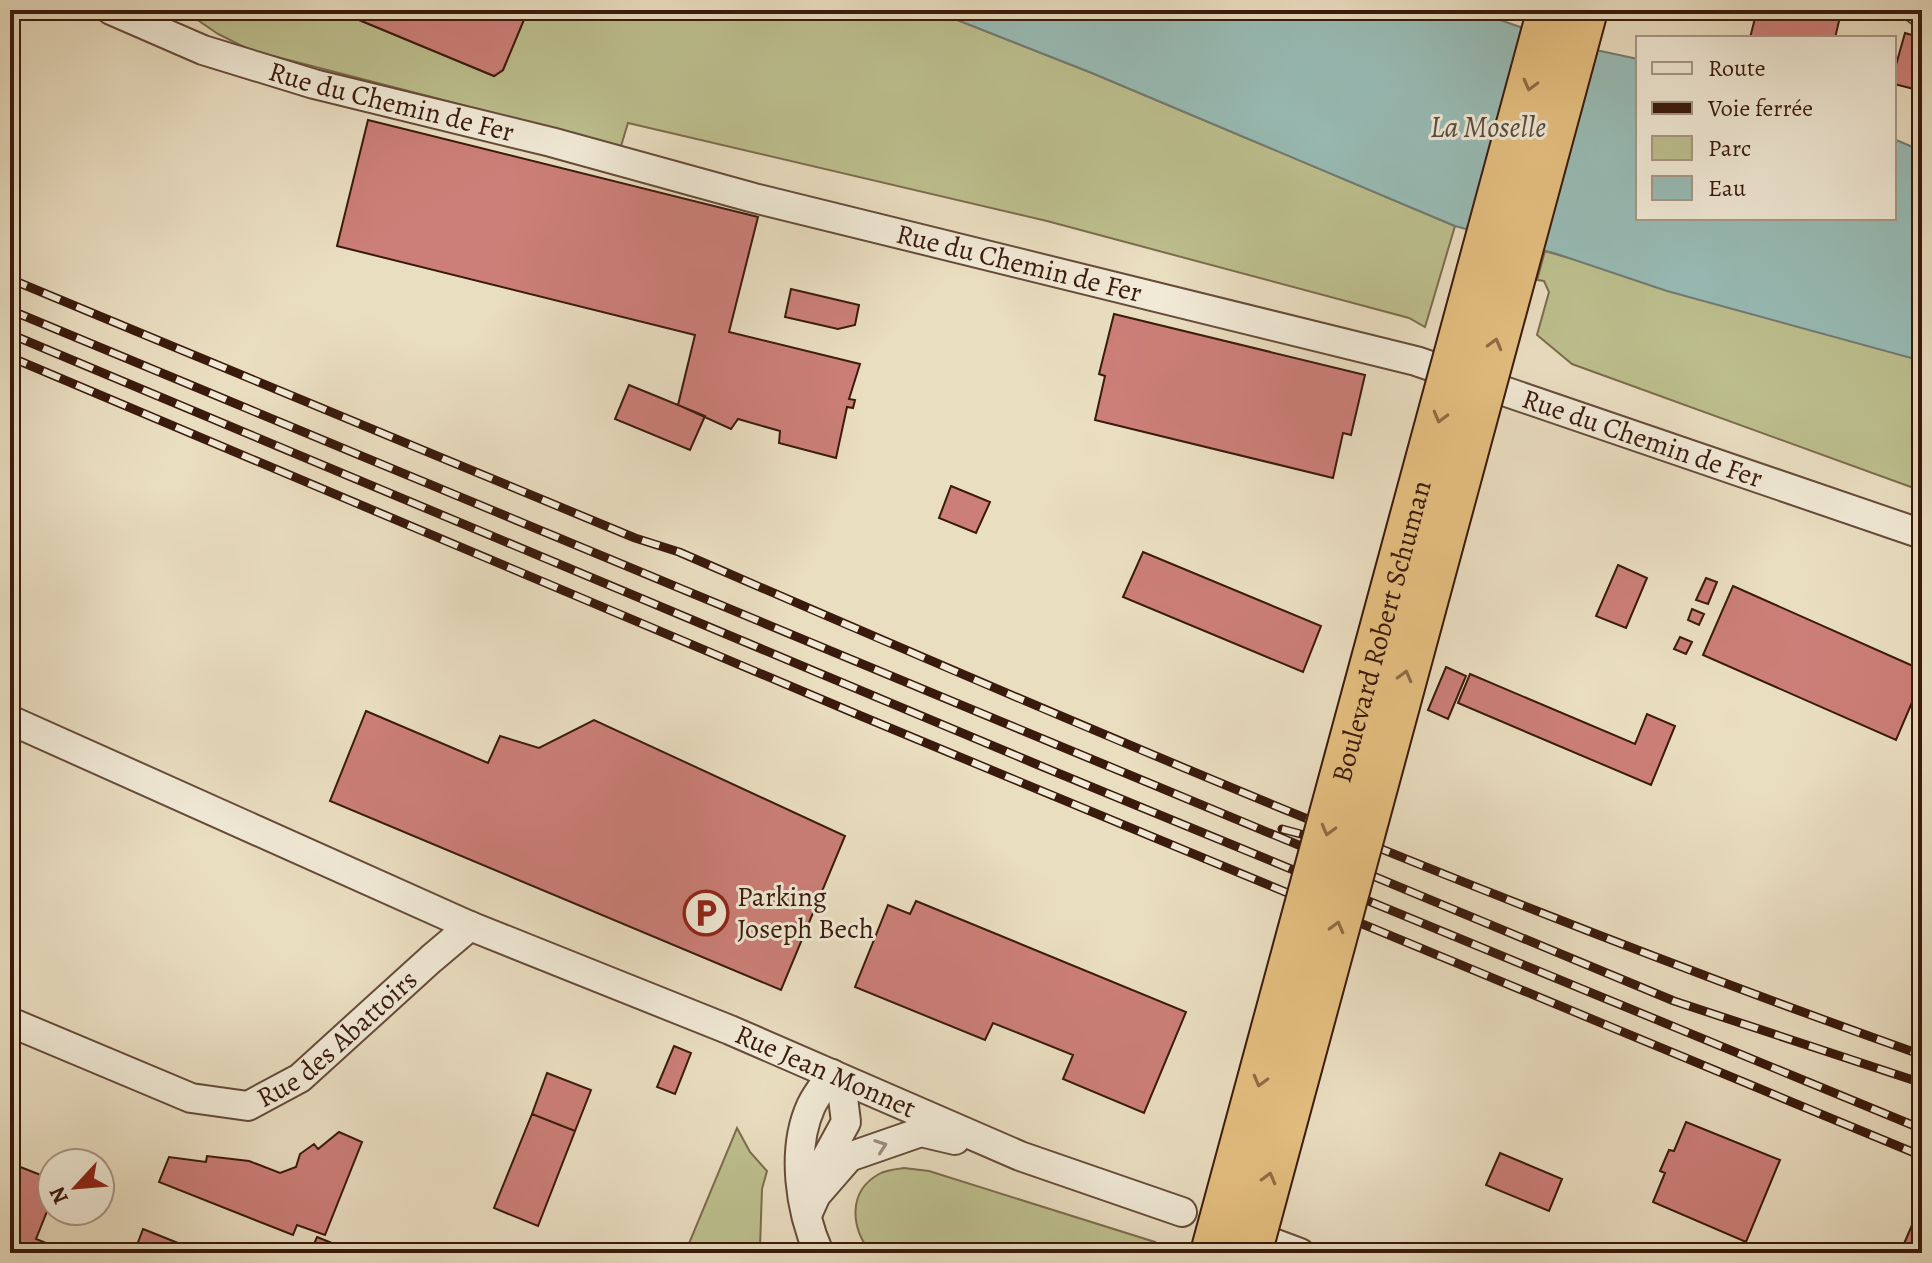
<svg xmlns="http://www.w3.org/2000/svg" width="1932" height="1263" font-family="Alegreya,serif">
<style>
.green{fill:#bdbf8e;stroke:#7c6c4d;stroke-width:2}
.water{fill:#98bcb6;stroke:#727b72;stroke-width:2}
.building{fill:#cc7f78;stroke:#3a1a0c;stroke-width:2}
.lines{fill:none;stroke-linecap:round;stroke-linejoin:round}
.street-casing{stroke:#664b39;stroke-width:32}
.street{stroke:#f1ead7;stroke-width:28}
.rail-casing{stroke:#3a1a0c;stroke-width:9}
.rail{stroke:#f1ead7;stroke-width:6;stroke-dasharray:18;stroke-linecap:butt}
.primary-bridge-casing{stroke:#3a1a0c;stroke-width:48;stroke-linecap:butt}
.primary-bridge{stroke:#e5bf80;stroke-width:44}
.oneway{stroke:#906c46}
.oneway2{stroke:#9f8c7c}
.labels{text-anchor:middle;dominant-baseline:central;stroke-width:6;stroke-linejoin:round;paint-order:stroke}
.street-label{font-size:28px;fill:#3a1a0c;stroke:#f1ead7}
.poi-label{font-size:28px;fill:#3a1a0c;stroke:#f1ead7;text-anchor:start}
.water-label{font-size:30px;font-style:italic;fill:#564b3f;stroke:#f1ead7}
</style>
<rect width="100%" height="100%" fill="#eadec1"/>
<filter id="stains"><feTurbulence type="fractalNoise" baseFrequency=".0025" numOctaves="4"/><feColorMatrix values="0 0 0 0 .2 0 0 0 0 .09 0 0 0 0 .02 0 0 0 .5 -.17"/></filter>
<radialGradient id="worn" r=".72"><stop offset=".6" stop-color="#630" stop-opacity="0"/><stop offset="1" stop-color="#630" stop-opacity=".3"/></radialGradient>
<path class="green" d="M183 10H335L494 76 503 70 528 10H932L1092 73 1455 226 1425 327 1409 318 1047 221 628 123 621 146 250 50 218 34Z
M1545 251 1922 360V491L1572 364 1537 335 1549 292 1544 281 1537 280Z
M737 1128 750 1152 767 1171 762 1189 760 1247 763 1253H685Z
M904 1168 929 1171 1155 1242 1151 1253H871C851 1228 847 1192 879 1174 886 1170 896 1169 904 1168Z"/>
<path class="water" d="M932 10H1472L1568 44 1638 59V218H1894V139L1922 151V361L1667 291 1557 254 1455 226 1092 73Z"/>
<path class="building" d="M335 10H528L503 70 494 76Z
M1757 10H1814L1840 17 1835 38H1750Z
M1905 33 1922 38V85L1920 84 1918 90 1894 84V72Z
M368 120 758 217 729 332 860 364 849 399 855 400 853 408 847 407 836 458 779 443 780 431 738 419 731 429 678 405 695 335 337 246Z
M791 289 859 305 855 325 838 329 785 317Z
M1114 314 1365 375 1351 435 1343 433 1333 478 1095 420 1105 376 1099 374Z
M629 385 705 416 690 450 615 419Z
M951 486 990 502 976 533 939 518Z
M1143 552 1321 626 1303 672 1123 597Z
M1618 565 1647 578 1626 628 1596 616Z
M1706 578 1717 582 1708 604 1696 600Z
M1733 586 1922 670V679L1896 740 1703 655Z
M1692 609 1704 614 1699 625 1688 620Z
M1680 637 1692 642 1686 654 1674 649Z
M1446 667 1466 676 1448 719 1428 710Z
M1470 674 1635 744 1647 714 1675 726 1651 785 1458 703Z
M366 711 488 763 500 736 539 748 594 720 845 836 781 990 330 801Z
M916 901 1186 1012 1144 1113 1063 1079 1073 1055 993 1023 985 1040 855 987 888 905 910 914Z
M674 1046 691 1053 675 1094 657 1087Z
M547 1073 591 1090 575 1131 532 1114Z
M532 1114 575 1131 538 1226 494 1208Z
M1686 1122 1780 1160 1746 1242 1653 1202 1665 1173 1660 1171 1669 1150 1674 1151Z
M339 1132 362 1142 325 1235 297 1225 293 1235 159 1182 169 1157 206 1162 207 1156 249 1161 280 1173 296 1167 300 1154 314 1144 318 1149Z
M1500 1153 1562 1179 1549 1211 1486 1185Z
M10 1163 46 1177 52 1199 36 1239 71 1253H10Z
M1915 1218 1922 1221V1253H1900Z
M143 1229 203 1253H134Z
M317 1237 337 1245 334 1253 311 1251Z"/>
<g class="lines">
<g class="street-casing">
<g id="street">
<path id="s1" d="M111 10 203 50 314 84 551 142 754 198 1416 361 1922 534"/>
<path d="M1918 10 1922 11"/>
<path id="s2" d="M10 720 470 926 730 1030 1020 1156 1182 1212"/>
<path id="s3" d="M10 1022 191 1098 248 1106 300 1078 431 959 470 926"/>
<path d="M817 1175 846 1122 843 1098 832 1074"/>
<path d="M807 1215 816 1195 849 1157 921 1132 955 1140"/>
<path d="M1276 1244 1300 1253"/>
<path d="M819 1253C800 1210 791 1150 811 1106 816 1095 825 1084 832 1074"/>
</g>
</g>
<use href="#street" class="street"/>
<g class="rail-casing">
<path id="rail" d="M10 279 635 538 679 552C1089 730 1501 906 1922 1055
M10 310 1674 1001 1922 1083
M10 334 1036 764 1922 1129
M10 357 861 716 1922 1156
M1282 829 1363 851"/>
</g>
<use href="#rail" class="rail"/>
<g class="primary-bridge-casing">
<g id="primary-bridge">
<path id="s4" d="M1213 1253 1550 10"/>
<path d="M1249 1253 1585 10"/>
</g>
</g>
<use href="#primary-bridge" class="primary-bridge"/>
</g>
<defs><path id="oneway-chevron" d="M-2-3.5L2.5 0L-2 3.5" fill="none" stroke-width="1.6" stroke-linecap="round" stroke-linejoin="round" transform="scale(2)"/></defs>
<g class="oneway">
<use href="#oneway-chevron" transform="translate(1530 85) rotate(105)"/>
<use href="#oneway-chevron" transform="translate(1495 344) rotate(-75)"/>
<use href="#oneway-chevron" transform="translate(1440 417) rotate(105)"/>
<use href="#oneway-chevron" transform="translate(1405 676) rotate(-75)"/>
<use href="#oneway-chevron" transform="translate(1328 830) rotate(105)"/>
<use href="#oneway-chevron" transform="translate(1337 927) rotate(-75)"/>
<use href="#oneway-chevron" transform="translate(1260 1081) rotate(105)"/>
<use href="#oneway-chevron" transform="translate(1269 1178) rotate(-75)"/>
</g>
<use class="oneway2" href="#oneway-chevron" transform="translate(881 1146) rotate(-19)"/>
<defs>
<g id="parking-ring" transform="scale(2.3)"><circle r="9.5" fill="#f1ead7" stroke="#8f2418" stroke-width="1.5"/><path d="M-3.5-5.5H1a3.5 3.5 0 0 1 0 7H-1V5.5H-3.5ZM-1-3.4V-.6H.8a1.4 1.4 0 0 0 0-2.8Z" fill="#8f2418"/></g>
</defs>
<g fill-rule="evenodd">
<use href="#parking-ring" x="706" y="913"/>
</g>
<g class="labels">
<g class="street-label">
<text stroke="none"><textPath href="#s1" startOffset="296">Rue du Chemin de Fer</textPath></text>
<text stroke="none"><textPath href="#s1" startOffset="944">Rue du Chemin de Fer</textPath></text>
<text stroke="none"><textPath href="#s1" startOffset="1592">Rue du Chemin de Fer</textPath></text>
<text stroke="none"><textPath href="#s4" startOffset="644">Boulevard Robert Schuman</textPath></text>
<text stroke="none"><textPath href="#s3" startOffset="366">Rue des Abattoirs</textPath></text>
<text stroke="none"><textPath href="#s2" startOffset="888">Rue Jean Monnet</textPath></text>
</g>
<g class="poi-label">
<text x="737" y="897">Parking<tspan x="737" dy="32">Joseph Bech</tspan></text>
</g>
<g class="water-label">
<text x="1488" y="127">La Moselle</text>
</g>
</g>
<rect width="1932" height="1263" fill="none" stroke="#eadec1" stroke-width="40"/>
<rect x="12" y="12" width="1908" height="1239" fill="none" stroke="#3a1a0c" stroke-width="4"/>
<rect x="20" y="20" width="1892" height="1223" fill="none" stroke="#3a1a0c" stroke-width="2"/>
<rect x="1636" y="36" width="260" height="184" fill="#f1ead7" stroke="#a89786" stroke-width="2"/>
<rect x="1652" y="62" width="40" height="12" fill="#f1ead7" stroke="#a89786" stroke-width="2"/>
<text x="1708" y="76" font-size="24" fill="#3a1a0c">Route</text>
<rect x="1652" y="102" width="40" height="12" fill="#3a1a0c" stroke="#a89786" stroke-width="2"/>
<text x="1708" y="116" font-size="24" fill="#3a1a0c">Voie ferrée</text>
<rect x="1652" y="136" width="40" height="24" fill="#bdbf8e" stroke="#a89786" stroke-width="2"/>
<text x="1708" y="156" font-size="24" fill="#3a1a0c">Parc</text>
<rect x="1652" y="176" width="40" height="24" fill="#98bcb6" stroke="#a89786" stroke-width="2"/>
<text x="1708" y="196" font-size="24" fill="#3a1a0c">Eau</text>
<g transform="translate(76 1187) rotate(244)"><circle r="38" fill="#f1ead7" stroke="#a89786" stroke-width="2"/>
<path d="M0-6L14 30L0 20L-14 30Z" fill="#8f2418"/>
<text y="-12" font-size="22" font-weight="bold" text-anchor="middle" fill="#3a1a0c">N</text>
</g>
<rect width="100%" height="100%" filter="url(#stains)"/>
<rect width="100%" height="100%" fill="url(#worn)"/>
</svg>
